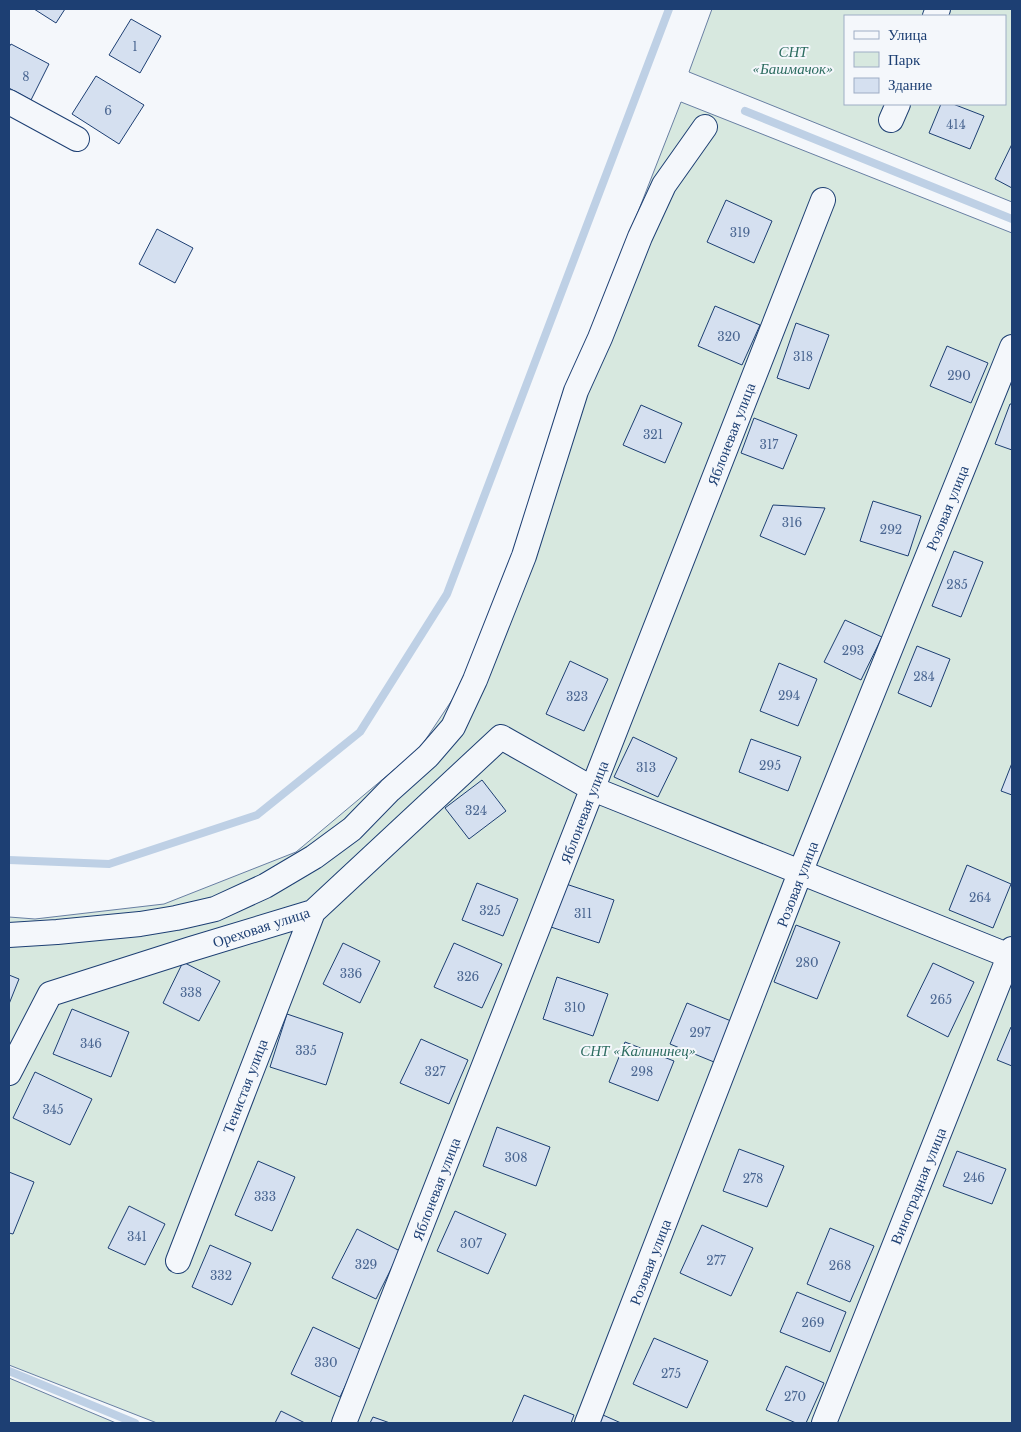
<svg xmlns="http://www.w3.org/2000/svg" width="1021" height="1432" font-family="'Libre Baskerville',serif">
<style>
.green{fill:#d7e8df;stroke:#687fa3;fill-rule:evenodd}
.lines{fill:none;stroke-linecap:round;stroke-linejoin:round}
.stream{stroke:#bed0e5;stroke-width:8}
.building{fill:#d5e0f0;stroke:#1d3f73}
.street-casing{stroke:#1d3f73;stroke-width:26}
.street{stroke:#f4f7fb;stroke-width:24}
.labels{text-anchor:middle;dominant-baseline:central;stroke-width:4;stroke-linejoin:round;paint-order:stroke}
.number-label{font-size:12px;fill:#4b6792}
.park-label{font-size:15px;font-style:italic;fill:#2c6c60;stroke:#f4f7fb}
.street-label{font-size:15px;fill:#1d3f73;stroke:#f4f7fb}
</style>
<rect width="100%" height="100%" fill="#f4f7fb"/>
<path class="green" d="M712 9H1012V202L689 72ZM845 16H1005V104H845Z
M681 102 1012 233V1423H157L9 1365V917L35 919 164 904 296 852 420 748 470 673 600 309Z
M9 1378 116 1423H9Z"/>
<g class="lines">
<path class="stream" d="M745 111 1012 219
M9 860 109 864 257 815 360 732 447 594 669 9
M9 1371 135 1423"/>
</g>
<path class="building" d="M34 9H65L56 23Z
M131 19 161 36 140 73 109 55Z
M11 44 49 64 31 100 9 88V47Z
M96 76 144 105 119 144 72 114Z
M941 104H953L984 116 970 149 929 133Z
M1012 144V188L995 179Z
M726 200 772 221 754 263 707 242Z
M157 229 193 248 175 283 139 264Z
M715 306 760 325 742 365 698 346Z
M796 323 829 335 809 389 777 378Z
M947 346 988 363 971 403 930 386Z
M1010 404H1012V450L995 444Z
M641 405 682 423 665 463 623 445Z
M754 418 797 435 783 469 741 453Z
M873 501 921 516 908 556 860 541Z
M773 505 825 508 805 555 760 536Z
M954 551 983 562 961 617 932 606Z
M845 620 882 637 861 680 824 662Z
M917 646 950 659 931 707 898 693Z
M570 661 608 679 584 731 546 714Z
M779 663 817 679 798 726 760 711Z
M633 737 677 758 658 797 614 777Z
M751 739 801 757 788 791 739 772Z
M1012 763V795L1001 791Z
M482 780 506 811 469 839 445 808Z
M967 865 1011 884 993 928 949 910Z
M477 883 518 899 503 936 462 920Z
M566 884 614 900 599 943 551 927Z
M796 925 840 942 817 999 774 982Z
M343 943 380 961 360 1003 323 984Z
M454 943 502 964 482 1008 434 987Z
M183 962 220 981 199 1021 163 1003Z
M933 963 974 982 948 1037 907 1016Z
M9 975 19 979 9 1004Z
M557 977 608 994 593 1036 543 1019Z
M687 1003 731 1021 714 1062 670 1044Z
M72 1009 129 1032 111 1077 53 1054Z
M287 1014 343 1033 326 1085 270 1067Z
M1011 1027 1012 1028V1066L997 1060Z
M421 1039 468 1060 449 1104 400 1083Z
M625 1042 674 1061 658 1101 609 1082Z
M35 1072 92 1099 70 1145 13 1118Z
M497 1127 550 1147 536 1186 483 1166Z
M739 1149 784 1166 767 1207 723 1191Z
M957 1151 1006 1169 992 1204 943 1186Z
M258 1161 295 1177 272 1231 235 1215Z
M9 1172 34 1182 13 1234 9 1233Z
M129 1206 165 1224 145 1265 108 1248Z
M455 1211 506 1234 488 1274 437 1251Z
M702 1225 753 1248 731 1296 680 1273Z
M830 1228 874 1246 850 1302 807 1284Z
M357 1229 400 1251 376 1299 332 1278Z
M210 1245 251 1263 232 1305 192 1287Z
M797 1292 846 1312 830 1352 780 1332Z
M313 1327 362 1350 340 1397 291 1374Z
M654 1338 708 1361 687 1408 633 1384Z
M786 1366 824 1383 806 1423H796L766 1410Z
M524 1395 574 1415 571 1423H512Z
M281 1411 305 1423H275Z
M603 1415 621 1423H599Z
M373 1417 390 1423H370Z"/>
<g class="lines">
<g class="street-casing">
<path id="street" d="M935 16 938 9
M9 102 77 139
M891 120 898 104
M9 935 57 932 140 924 176 918 215 909 265 886 314 857 352 829 390 790 428 756 453 727 475 680 524 556 576 391 600 338 640 237 664 185 705 127
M9 1073 50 994 191 949 313 912 501 737 593 789 1012 957
M178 1261 313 912
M344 1423 823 200
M587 1423 800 873 1012 347
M824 1423 1012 949"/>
</g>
<use href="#street" class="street"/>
</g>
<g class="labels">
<g class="number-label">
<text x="135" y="46">1</text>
<text x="26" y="76">8</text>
<text x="108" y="110">6</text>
<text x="956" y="124">414</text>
<text x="740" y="232">319</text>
<text x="729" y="336">320</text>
<text x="803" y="356">318</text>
<text x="959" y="375">290</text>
<text x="653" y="434">321</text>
<text x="769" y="444">317</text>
<text x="792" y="522">316</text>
<text x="891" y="529">292</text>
<text x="957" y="584">285</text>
<text x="853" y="650">293</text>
<text x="924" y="676">284</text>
<text x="789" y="695">294</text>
<text x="577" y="696">323</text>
<text x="770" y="765">295</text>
<text x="646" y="767">313</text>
<text x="476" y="810">324</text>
<text x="980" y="897">264</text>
<text x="490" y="910">325</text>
<text x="583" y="913">311</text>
<text x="807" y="962">280</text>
<text x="351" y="973">336</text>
<text x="468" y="976">326</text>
<text x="191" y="992">338</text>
<text x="941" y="999">265</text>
<text x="575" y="1007">310</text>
<text x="700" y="1032">297</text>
<text x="91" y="1043">346</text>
<text x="306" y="1050">335</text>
<text x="435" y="1071">327</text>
<text x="642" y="1071">298</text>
<text x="53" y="1109">345</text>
<text x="516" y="1157">308</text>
<text x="974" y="1177">246</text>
<text x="753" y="1178">278</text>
<text x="265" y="1196">333</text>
<text x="137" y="1236">341</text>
<text x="471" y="1243">307</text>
<text x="716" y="1260">277</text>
<text x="366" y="1264">329</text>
<text x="840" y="1265">268</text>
<text x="221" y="1275">332</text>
<text x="813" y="1322">269</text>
<text x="326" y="1362">330</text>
<text x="671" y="1373">275</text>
<text x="795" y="1396">270</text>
</g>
<g class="park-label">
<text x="793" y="51">СНТ<tspan x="793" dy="17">«Башмачок»</tspan></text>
<text x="638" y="1050">СНТ «Калининец»</text>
</g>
<g class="street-label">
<text transform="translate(731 434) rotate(-69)">Яблоневая улица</text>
<text transform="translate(947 508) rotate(-68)">Розовая улица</text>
<text transform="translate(584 812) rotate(-69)">Яблоневая улица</text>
<text transform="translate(797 884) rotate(-69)">Розовая улица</text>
<text transform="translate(261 927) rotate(-18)">Ореховая улица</text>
<text transform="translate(245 1086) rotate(-69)">Тенистая улица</text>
<text transform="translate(918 1186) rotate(-68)">Виноградная улица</text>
<text transform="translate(436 1189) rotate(-69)">Яблоневая улица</text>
<text transform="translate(650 1262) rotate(-69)">Розовая улица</text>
</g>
</g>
<rect width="1021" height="1432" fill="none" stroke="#1d3f73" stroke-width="20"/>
<rect x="844" y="15" width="162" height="90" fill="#f4f7fb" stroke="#9eadc5"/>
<rect x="854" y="31" width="25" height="8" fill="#f4f7fb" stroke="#9eadc5"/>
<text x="888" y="40" font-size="15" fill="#1d3f73">Улица</text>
<rect x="854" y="52" width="25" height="15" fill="#d7e8df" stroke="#9eadc5"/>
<text x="888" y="65" font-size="15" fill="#1d3f73">Парк</text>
<rect x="854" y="78" width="25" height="15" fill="#d5e0f0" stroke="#9eadc5"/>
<text x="888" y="90" font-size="15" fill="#1d3f73">Здание</text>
</svg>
